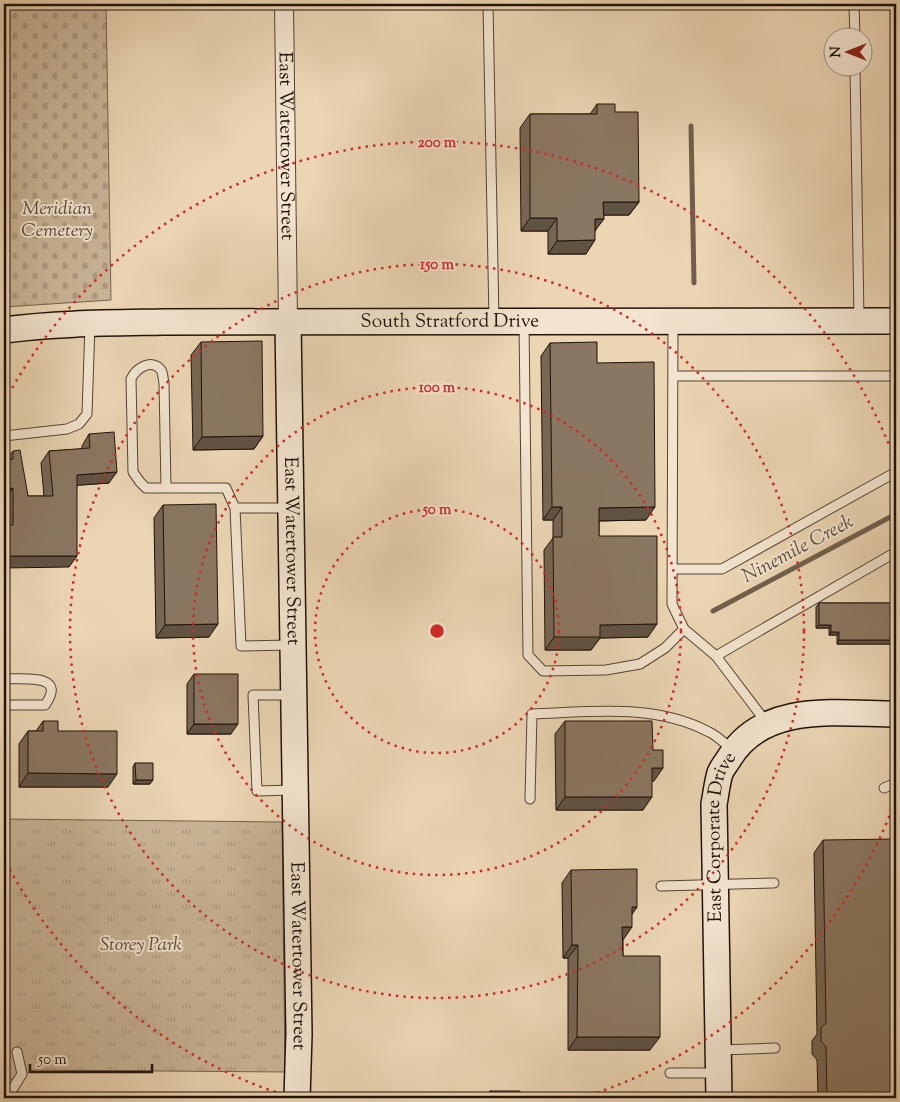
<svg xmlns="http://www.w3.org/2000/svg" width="900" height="1102" font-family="'Sorts Mill Goudy',serif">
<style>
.cemetery{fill:url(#cemetery-stones);stroke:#746350}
.park{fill:url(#park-tufts);stroke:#746350}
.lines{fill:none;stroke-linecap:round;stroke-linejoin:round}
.stream{stroke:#705f4c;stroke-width:5}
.lane-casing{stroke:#534334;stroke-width:11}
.street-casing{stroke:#534334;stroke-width:20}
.secondary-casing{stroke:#201209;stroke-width:28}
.lane{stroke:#f2e4ce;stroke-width:9}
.street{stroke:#f2e4ce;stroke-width:18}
.secondary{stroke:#f2e4ce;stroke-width:25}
.wall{fill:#776653;stroke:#201209}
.shaded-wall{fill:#615344;stroke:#201209}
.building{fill:#8a7761;stroke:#201209}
.ring{fill:none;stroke:#d62828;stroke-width:2.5;stroke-dasharray:2.5 5}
.labels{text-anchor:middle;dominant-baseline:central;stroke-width:4;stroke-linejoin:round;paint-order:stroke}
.street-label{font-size:19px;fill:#201209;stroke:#f2e4ce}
.park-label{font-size:19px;font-style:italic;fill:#5b4b3a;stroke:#f2e4ce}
.water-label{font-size:20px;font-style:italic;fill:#5c4c3b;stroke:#f2e4ce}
.centre{fill:#d62828;stroke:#f2e4ce;stroke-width:2.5}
.ring-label{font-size:15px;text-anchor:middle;font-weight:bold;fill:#d62828;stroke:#f2e4ce;stroke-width:4;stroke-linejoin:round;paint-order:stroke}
</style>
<defs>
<pattern id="cemetery-stones" width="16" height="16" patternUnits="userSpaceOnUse" patternTransform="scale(1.25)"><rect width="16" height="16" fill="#c8b496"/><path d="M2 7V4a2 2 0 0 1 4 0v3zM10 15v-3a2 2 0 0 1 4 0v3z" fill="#ac9a80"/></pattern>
<pattern id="park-tufts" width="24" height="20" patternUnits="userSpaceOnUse" patternTransform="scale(1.25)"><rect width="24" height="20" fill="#c8b496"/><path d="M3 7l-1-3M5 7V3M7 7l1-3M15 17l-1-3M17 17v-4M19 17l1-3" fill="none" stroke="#ac9a80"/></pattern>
</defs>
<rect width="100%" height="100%" fill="#ebd5b3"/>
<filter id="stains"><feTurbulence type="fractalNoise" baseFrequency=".004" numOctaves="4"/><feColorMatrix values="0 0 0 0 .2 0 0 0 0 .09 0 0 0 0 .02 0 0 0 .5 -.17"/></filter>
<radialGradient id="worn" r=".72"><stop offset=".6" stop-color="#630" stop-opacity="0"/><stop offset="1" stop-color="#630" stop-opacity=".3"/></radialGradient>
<path class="cemetery" d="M4 4H106L111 300 4 307Z"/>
<path class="park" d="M4 819 282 822 285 1072 34 1070 4 1082Z"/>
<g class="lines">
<path class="stream" d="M691 126 694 283
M713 611 896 514"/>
<g class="lane-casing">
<path id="lane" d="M488 4 494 321
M854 4 855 38
M855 68 859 320
M524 322 528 655 543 671 606 670 640 664 665 648 684 629
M673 323 672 604 684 629 716 656
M673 376H896
M4 436 67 429 79 424 87 414 90 324
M166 488 164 383C163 379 163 373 161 370 152 358 136 368 131 379L133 472 140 482 146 488H226L235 508
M288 508H235L241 646 291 645
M672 569H722L896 472
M4 679C22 679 68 673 45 705H4
M292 695H253L257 791 293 790
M766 722 716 656 896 552
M884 788 896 783
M530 799 532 714C591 712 655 703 709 732 718 736 726 745 734 751
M661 886 774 883
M720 1050 775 1048
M670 1073H718
M7 1098 22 1074 17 1052"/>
</g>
<g class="street-casing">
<g id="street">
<path id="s1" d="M284 4 288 322"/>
</g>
</g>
<g class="secondary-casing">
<g id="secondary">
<path id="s2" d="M288 322 299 1034 297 1098"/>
<path id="s3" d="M4 330C57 323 110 323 163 322L896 321"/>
<path id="s4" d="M719 1098 714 804C716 794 717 783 720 773 722 768 727 762 730 757 765 701 840 714 896 714"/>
</g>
</g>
<use href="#lane" class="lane"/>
<use href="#street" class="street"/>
<use href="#secondary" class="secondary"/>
</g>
<path class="wall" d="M597 104 615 112 639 202 629 215H604L595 231 586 254H548V231H521L520 128 530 114H590Z
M201 342 263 436 254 449 193 450 191 355Z
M550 343 597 363 646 520 599 521V536L648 637 600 638 591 650H545L544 550 553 538V520H543L541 356Z
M89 434 109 483 77 485 69 567 5 525V499L4 500V461L6 460 13 451 28 496H44L41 463 49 451 82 449V446Z
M163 505 209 637 156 638 154 518Z
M894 583 896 644H837V635H829V628H816V607L819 603H891V587Z
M194 674 231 734H187V684Z
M43 721 58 731 108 787H19V744L28 731H36Z
M565 721 654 781H652L643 810H556L555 734Z
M135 763 150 784H133V767Z
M823 840 896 1098H818L817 1060 812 1054V1041L817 1034 814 853Z
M571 870 637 907 632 914 623 940V956L650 1050H568V958H563L562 883Z
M490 1091 520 1098H486Z"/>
<path class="shaded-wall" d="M603 202H639L629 215H594Z
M530 218H557L548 231H521Z
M595 219H604L594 232Z
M595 240 586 254H548L557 241Z
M263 436 254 449 193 450 202 437Z
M117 472 109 483 69 486 77 475Z
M13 488 5 499 4 500V490Z
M552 507H562L553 520H543Z
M655 507 646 520 590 521 599 508Z
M4 556H77L69 567 4 568Z
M218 624 209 637 156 638 165 625Z
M657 624 648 637 600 638 591 650H545L554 637 600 625Z
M819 625H831L829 628H816Z
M831 632H839L837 635H829Z
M839 640H896V644H837Z
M194 724H238L231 734H187Z
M652 768H663L654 781H643Z
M28 773 117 774 108 787H19Z
M136 780H153L150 784H133Z
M565 797H652L643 810H556Z
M632 907H637L628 920Z
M622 927H632L623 940H613Z
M572 945H578L568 958H563Z
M577 1037H660L650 1050H568Z"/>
<path class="building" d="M597 104H615V112H638L639 202H603L604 219H595V240L557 241V218H530V114H597Z
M262 341 263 436 202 437 201 342Z
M597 342V363L654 362 655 507 599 508V536H657V624L600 625V637H554L553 537H562V507H552L550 343Z
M114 432 117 472 77 475V556H4V525H13V488L4 490V461L13 459V451L20 450 28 496H53L49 451 90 448 89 434Z
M216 504 218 624 165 625 163 505Z
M894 583H896V640H839V632H831V625H819V603H894Z
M194 674H238V724H194Z
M43 721H58V731H117V774L28 773V731H43Z
M565 721H652L653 750H663V768H652V797H565Z
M135 763H153V780H136Z
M896 839V1098H827L826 1047 821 1041V1028L826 1023 823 840Z
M637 869V907H632V927H622L623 956H660V1037H577L578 945H572L571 870Z
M490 1091H520V1098H490Z
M651 1096V1098H567V1097Z"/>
<g class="ring">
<circle cx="437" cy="631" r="122"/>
<circle cx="437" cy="631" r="244"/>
<circle cx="437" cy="631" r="367"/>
<path d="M895 802A489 489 0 0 1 584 1097M290 1097A489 489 0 0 1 5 861M5 401A489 489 0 0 1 895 460"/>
</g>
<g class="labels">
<g class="street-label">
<text stroke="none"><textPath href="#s1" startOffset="142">East Watertower Street</textPath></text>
<text stroke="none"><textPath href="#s3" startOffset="446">South Stratford Drive</textPath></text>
<text stroke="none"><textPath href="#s2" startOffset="229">East Watertower Street</textPath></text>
<text stroke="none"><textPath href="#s4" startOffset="262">East Corporate Drive</textPath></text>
<text stroke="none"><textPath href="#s2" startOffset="634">East Watertower Street</textPath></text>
</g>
<g class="park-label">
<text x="57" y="209">Meridian<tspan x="57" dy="22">Cemetery</tspan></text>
<text x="141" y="945">Storey Park</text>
</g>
<g class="water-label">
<text transform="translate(798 550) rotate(-28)">Ninemile Creek</text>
</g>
</g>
<circle cx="437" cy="631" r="8" class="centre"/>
<g class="ring-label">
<text x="437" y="147">200 m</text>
<text x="437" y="269">150 m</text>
<text x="437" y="392">100 m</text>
<text x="437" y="514">50 m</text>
</g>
<rect width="900" height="1102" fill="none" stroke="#ebd5b3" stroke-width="20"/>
<rect x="5" y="5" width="890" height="1092" fill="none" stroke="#201209" stroke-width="2.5"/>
<rect x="10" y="10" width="880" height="1082" fill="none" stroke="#201209"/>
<g transform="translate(848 52) rotate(270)"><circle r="24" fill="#f2e4ce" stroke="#9e907f"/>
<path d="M0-4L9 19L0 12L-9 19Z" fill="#8f2418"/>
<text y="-8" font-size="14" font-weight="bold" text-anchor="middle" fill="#201209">N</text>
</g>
<path d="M30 1064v8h122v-8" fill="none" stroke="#201209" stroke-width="2.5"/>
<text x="38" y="1064" font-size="15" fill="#201209" stroke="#f2e4ce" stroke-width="4" paint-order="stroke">50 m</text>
<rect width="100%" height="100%" filter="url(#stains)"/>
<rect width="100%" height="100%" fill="url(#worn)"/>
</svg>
